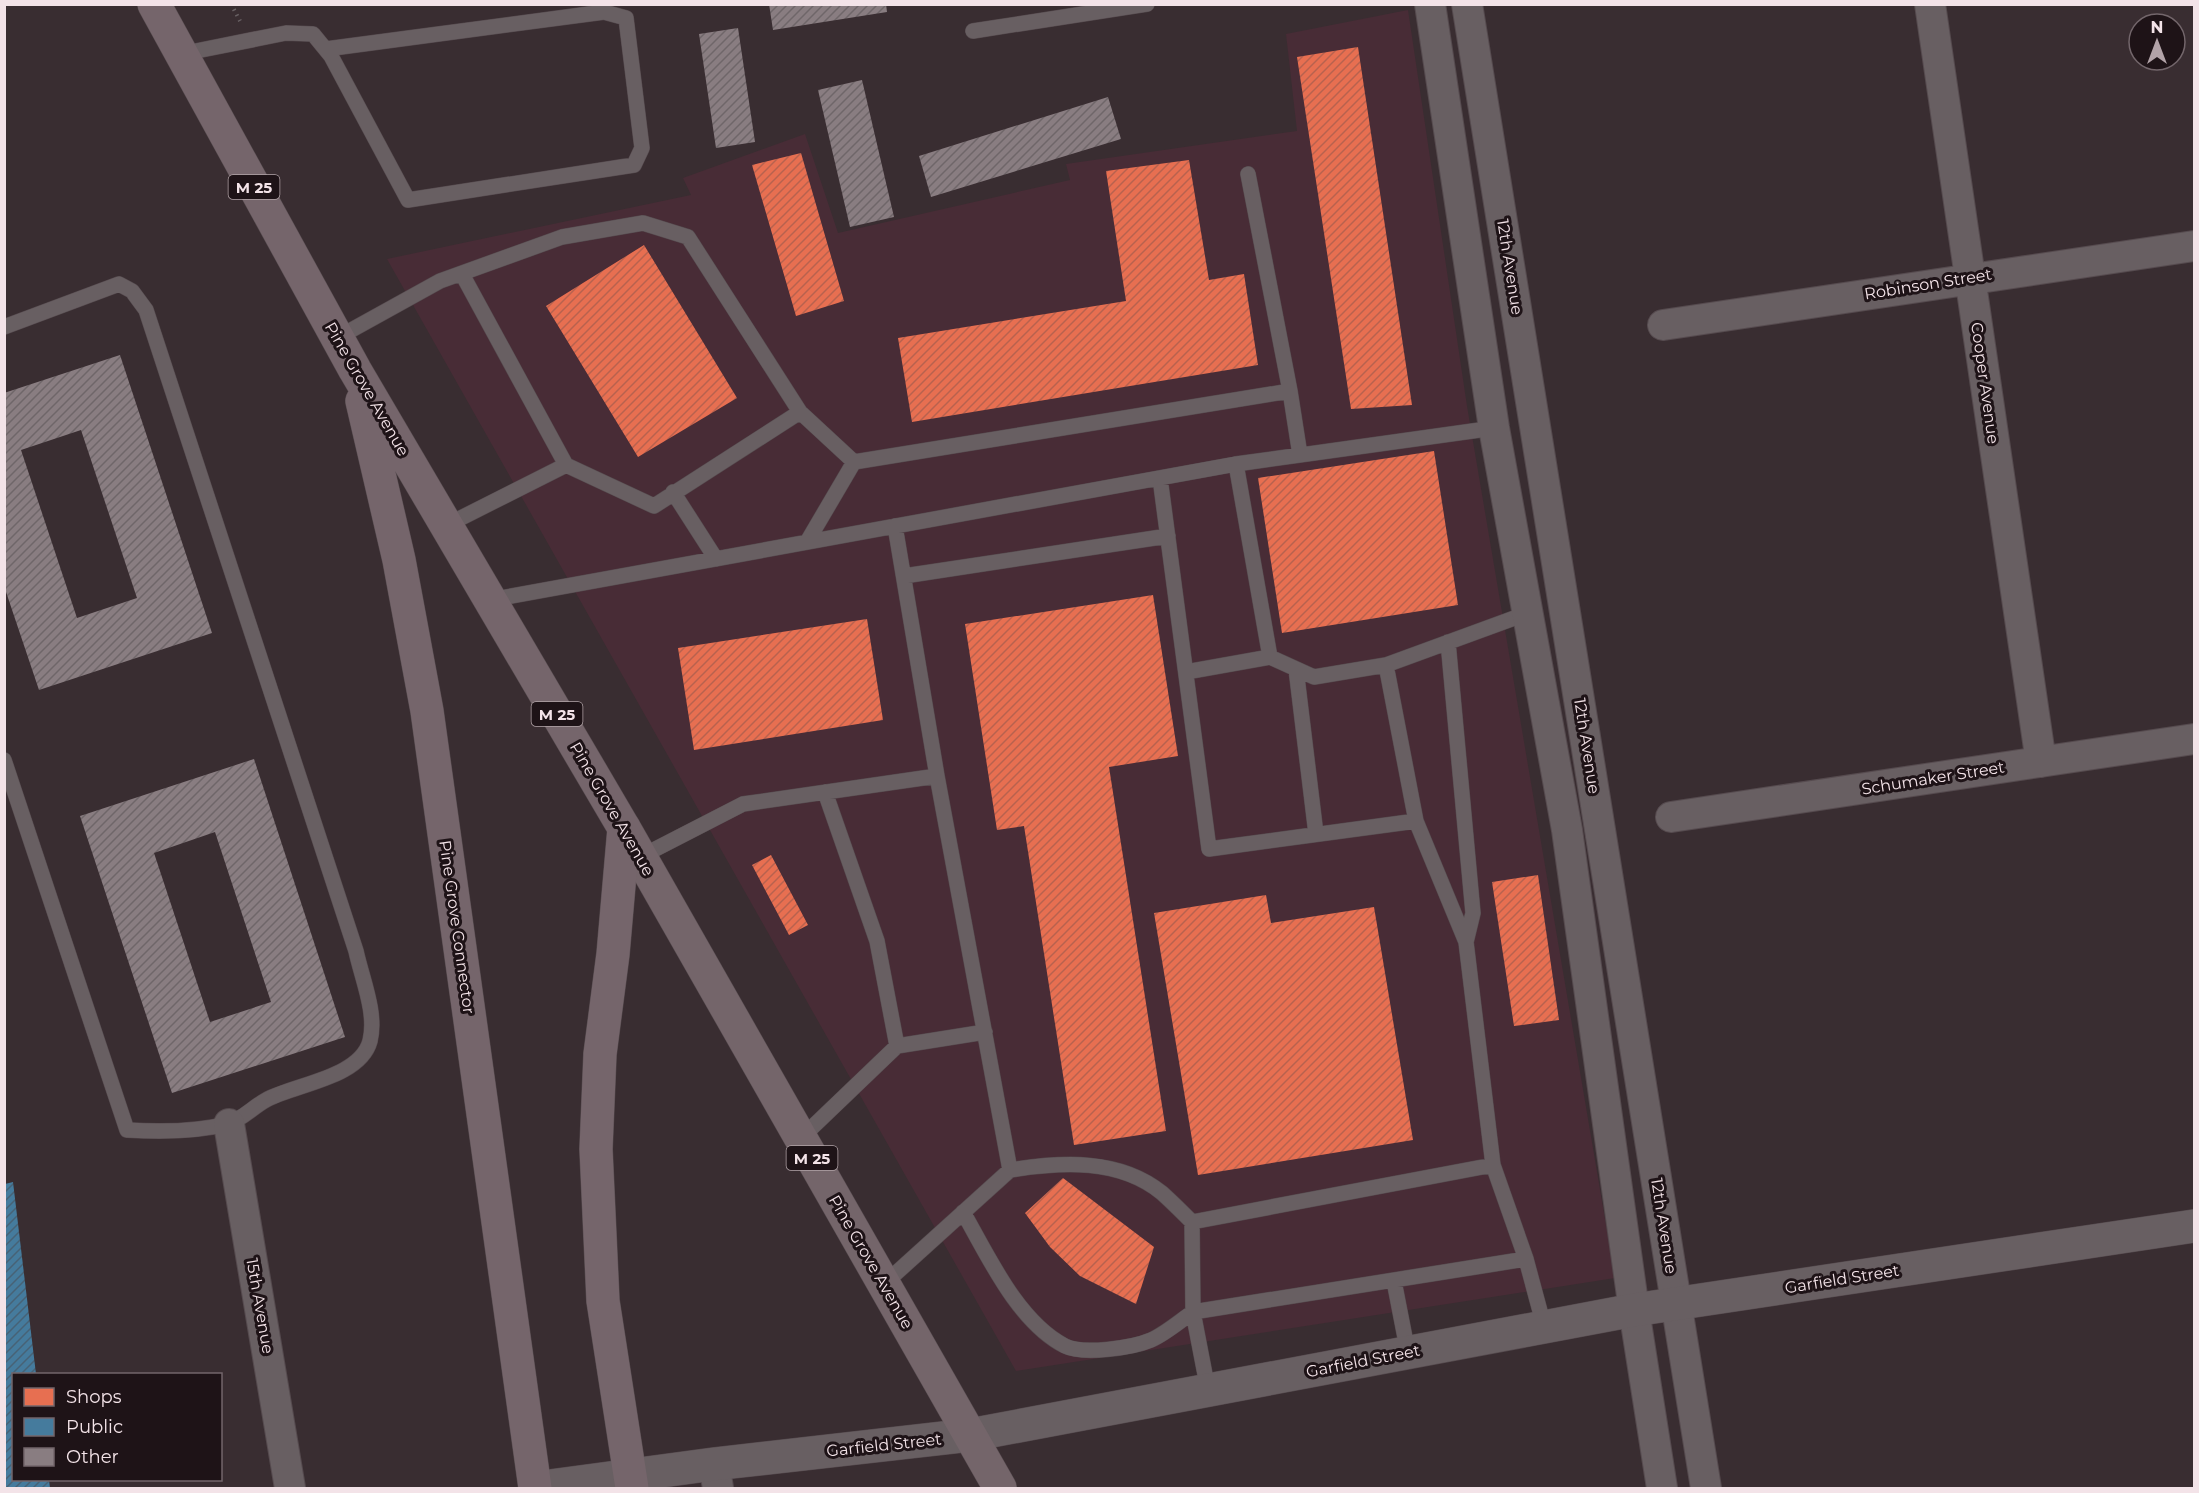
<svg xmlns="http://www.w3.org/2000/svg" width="2199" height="1493" font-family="Montserrat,sans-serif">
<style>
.built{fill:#482c36}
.shops{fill:url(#shops-hatch)}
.public{fill:url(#public-hatch)}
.building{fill:url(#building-hatch);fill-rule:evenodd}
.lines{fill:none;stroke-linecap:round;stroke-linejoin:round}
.lane-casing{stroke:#564b4f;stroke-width:16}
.street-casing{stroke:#564b4f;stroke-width:32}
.secondary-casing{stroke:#564b4f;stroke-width:34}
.primary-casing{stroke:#564b4f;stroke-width:34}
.highway-casing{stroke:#564b4f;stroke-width:34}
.path{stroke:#696164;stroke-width:4;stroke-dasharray:1.5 4.5;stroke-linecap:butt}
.lane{stroke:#685f62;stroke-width:15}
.street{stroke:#685f62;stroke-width:30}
.secondary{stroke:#685f62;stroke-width:33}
.primary{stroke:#74656a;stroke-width:33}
.highway{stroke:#75656b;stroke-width:33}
.labels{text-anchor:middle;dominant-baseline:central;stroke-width:6;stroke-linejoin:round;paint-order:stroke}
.shield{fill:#1e1317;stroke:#b3a5a9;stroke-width:1.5}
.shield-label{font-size:15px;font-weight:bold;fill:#f3e3e8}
.street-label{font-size:16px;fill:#f3e3e8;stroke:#1e1317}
</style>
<defs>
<pattern id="shops-hatch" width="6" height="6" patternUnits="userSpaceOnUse" patternTransform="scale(1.5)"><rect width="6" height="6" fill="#e76f51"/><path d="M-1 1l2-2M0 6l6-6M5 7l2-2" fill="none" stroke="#b8624e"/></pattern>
<pattern id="public-hatch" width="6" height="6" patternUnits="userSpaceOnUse" patternTransform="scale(1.5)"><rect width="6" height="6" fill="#457b9d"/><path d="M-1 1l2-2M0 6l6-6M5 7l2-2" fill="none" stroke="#476276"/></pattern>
<pattern id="building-hatch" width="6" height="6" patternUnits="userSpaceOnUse" patternTransform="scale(1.5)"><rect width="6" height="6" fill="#897d81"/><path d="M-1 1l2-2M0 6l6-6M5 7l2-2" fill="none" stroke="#6f6669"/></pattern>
</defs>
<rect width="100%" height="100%" fill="#392d31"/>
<path class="built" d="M1408 10 1467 406 1615 1278 1016 1371 387 259 691 195 683 178 805 134 838 233 1070 180 1066 164 1297 131 1286 34Z"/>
<path class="shops" d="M1358 47 1412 405 1351 409 1297 57Z
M801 153 844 301 796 316 752 165Z
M1189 160 1209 280 1244 274 1258 365 912 422 898 338 1126 301 1106 171Z
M644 245 737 398 638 457 546 306Z
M1434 451 1458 605 1282 633 1258 478Z
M1153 595 1178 756 1109 767 1166 1131 1074 1145 1024 826 997 830 965 624Z
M867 619 883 720 694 750 678 648Z
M771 855 808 925 789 935 752 865Z
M1538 875 1559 1020 1514 1026 1492 882Z
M1266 895 1271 923 1374 907 1413 1140 1198 1175 1154 913Z
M1063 1178 1154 1247 1136 1304 1080 1276 1050 1247 1025 1213Z"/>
<path class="public" d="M13 1182 36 1374H14V1480H49L50 1488H5V1184Z"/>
<path class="building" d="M769 4H886L887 12 773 30Z
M738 28 755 142 716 148 699 34Z
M862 80 894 217 850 227 818 90Z
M1108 97 1121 139 931 197 919 156Z
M120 355 212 633 39 690 4 586V393ZM81 430 137 598 77 618 21 450Z
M254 759 345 1037 172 1093 80 816ZM215 832 271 1002 210 1022 154 853Z"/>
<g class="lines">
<g class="lane-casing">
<path id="lane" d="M973 31 1147 4
M181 54 286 33 313 34 331 56 408 200 634 165 642 148 626 18 604 12 326 49
M1248 174 1290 391
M4 327 119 284 132 291 146 310 356 951C362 979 377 1013 370 1041 360 1078 295 1084 266 1100 253 1107 240 1121 227 1124 195 1132 159 1132 127 1130L4 760
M337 338 440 281 562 237 643 223 688 237 800 412 654 506 566 465 462 274
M800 412 854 462 1290 391 1300 455
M1236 464 1270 657 1314 677 1386 665 1416 821 1466 942 1493 1165 1526 1259 1544 1326
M1160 478 1209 849 1416 821
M673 492 716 559
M447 525 566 465
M807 542 854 462
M904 576 1168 536
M490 600 1236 464 1494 428
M1448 642 1473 913 1466 942
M1386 665 1528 613
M1296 669 1316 834
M1186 672 1270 657
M640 857 743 804 937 776 895 526
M897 1046 985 1032
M801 1138 897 1046 877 941 825 792
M1010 1170C1061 1162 1119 1158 1162 1193 1172 1202 1182 1212 1192 1222L1193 1312 1208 1390
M963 1212C988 1256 1018 1322 1065 1346 1083 1355 1132 1348 1151 1340 1165 1334 1180 1321 1193 1312L1526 1259
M1192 1222 1493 1165
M1394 1281 1408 1353
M884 1284 1010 1170 937 776"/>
</g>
<g class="street-casing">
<path id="street" d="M1430 4 1494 428 1567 830 1634 1310 1662 1488
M1467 4 1706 1488
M1930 4 2041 762
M1663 325 2194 246
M1671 817 2194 739
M229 1124 290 1488
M714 1464 718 1488"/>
</g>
<g class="secondary-casing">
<path id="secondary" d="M535 1488 714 1464 970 1435 1634 1310 2194 1226"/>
</g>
<g class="primary-casing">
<path id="primary" d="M624 828 1000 1488"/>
</g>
<g class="highway-casing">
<path id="highway" d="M154 4 355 370 624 828 613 954 600 1054 596 1149 603 1301 632 1488
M362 401 399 560 427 711 535 1488"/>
</g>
<path class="path" d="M231 4 240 21"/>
<use href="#lane" class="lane"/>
<use href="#street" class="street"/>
<use href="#secondary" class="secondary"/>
<use href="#primary" class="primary"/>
<use href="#highway" class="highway"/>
</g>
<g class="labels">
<g class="shield">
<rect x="228.5" y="175" width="51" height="24" rx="4.5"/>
<rect x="531.5" y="702" width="51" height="24" rx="4.5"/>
<rect x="786.5" y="1146" width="51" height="24" rx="4.5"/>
</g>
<g class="shield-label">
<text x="254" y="187">M 25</text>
<text x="557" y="714">M 25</text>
<text x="812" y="1158">M 25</text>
</g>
<g class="street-label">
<text transform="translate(1510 267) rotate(81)">12th Avenue</text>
<text transform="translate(1928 284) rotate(-9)">Robinson Street</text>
<text transform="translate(1985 383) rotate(82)">Cooper Avenue</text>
<text transform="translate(367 389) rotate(60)">Pine Grove Avenue</text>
<text transform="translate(1587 746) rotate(81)">12th Avenue</text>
<text transform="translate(1933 778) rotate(-9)">Schumaker Street</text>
<text transform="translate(612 809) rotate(60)">Pine Grove Avenue</text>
<text transform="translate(457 927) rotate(82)">Pine Grove Connector</text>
<text transform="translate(1664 1226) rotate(81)">12th Avenue</text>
<text transform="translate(871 1262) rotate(60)">Pine Grove Avenue</text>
<text transform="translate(1842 1279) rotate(-9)">Garfield Street</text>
<text transform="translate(260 1306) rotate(80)">15th Avenue</text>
<text transform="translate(1363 1361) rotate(-11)">Garfield Street</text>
<text transform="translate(884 1445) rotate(-6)">Garfield Street</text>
</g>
</g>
<rect width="2199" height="1493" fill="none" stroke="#f3e3e8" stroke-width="12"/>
<rect x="12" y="1373" width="210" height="108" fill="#1e1317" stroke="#73666b" stroke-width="1.5"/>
<rect x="24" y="1388" width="30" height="18" fill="#e76f51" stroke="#73666b" stroke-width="1.5"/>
<text x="66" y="1403" font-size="18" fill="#f3e3e8">Shops</text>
<rect x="24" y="1418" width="30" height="18" fill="#457b9d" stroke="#73666b" stroke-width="1.5"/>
<text x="66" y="1433" font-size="18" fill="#f3e3e8">Public</text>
<rect x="24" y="1448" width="30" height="18" fill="#897d81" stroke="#73666b" stroke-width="1.5"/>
<text x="66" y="1463" font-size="18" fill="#f3e3e8">Other</text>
<g transform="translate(2157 42)"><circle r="28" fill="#1e1317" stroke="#73666b" stroke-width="1.5"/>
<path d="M0-4.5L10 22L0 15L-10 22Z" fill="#b2a3a8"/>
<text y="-9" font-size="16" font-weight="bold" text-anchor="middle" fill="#f3e3e8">N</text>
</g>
</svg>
